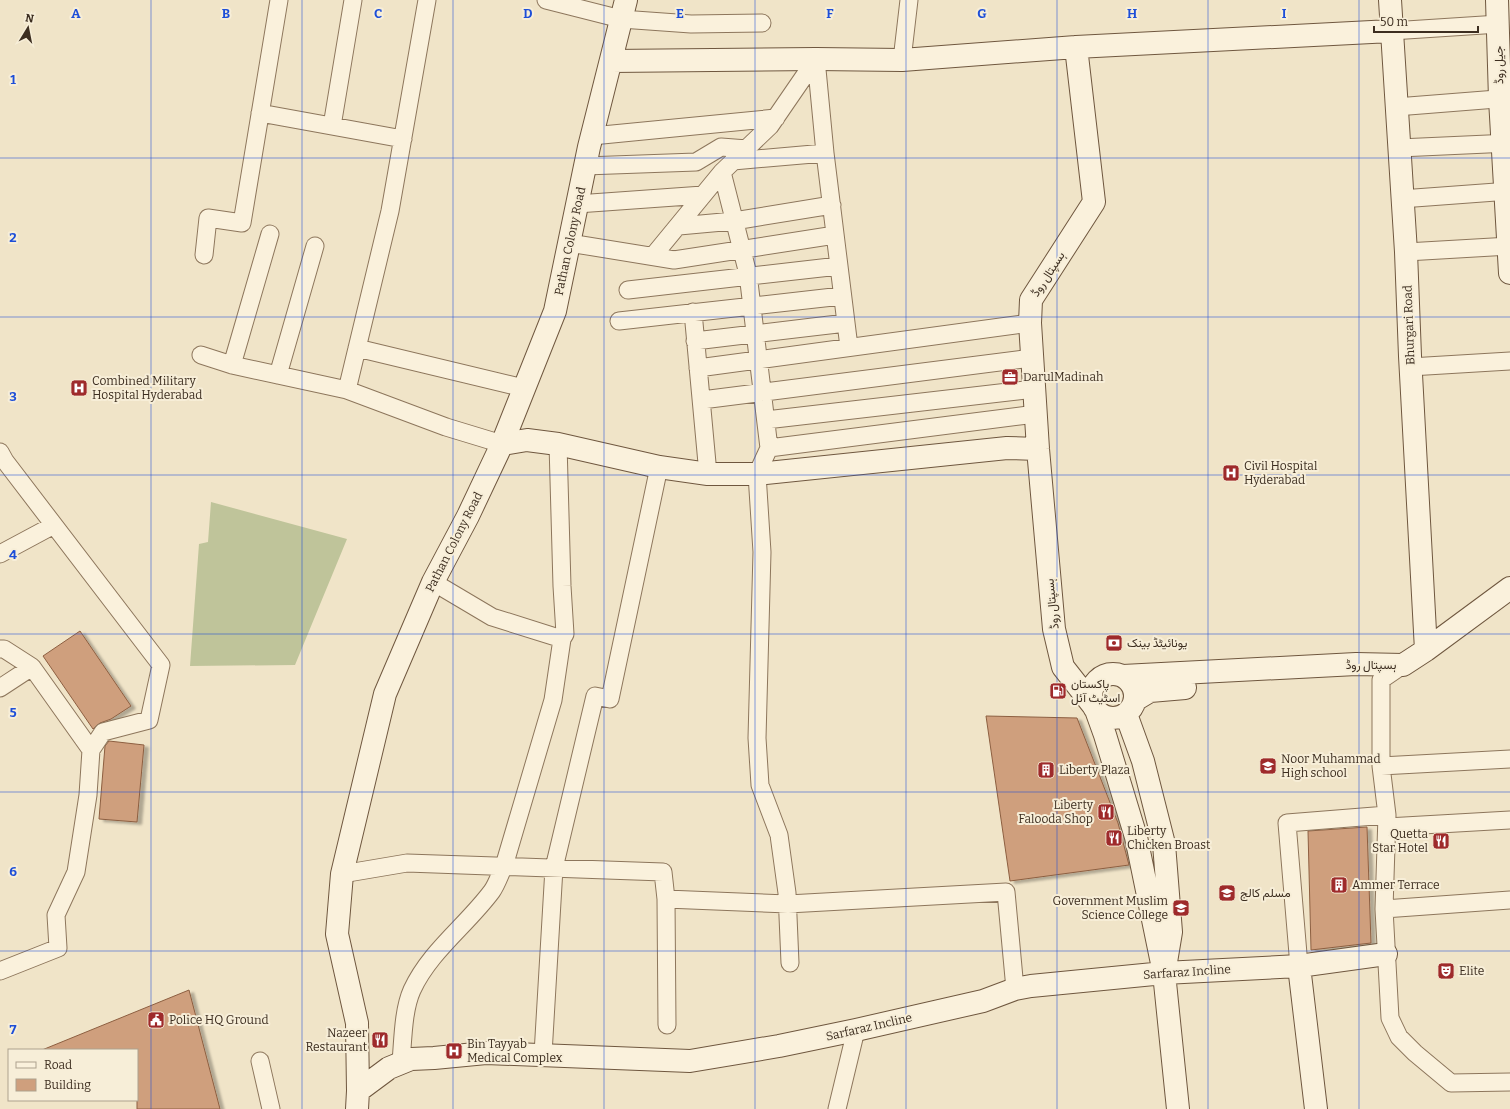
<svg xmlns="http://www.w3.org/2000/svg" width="1510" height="1109" font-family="Bitter,Vazirmatn,serif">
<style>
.cemetery{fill:#bfc49a}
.building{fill:#cf9f7d;stroke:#8d5f41;filter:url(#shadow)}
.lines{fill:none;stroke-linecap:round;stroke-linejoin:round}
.street-casing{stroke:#8d765c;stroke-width:19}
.secondary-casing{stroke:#6f573f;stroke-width:24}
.street{stroke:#faf1dc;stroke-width:17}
.secondary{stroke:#faf1dc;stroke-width:22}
.grid{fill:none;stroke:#1d4ed8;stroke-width:1;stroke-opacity:0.55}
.labels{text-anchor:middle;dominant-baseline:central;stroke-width:4;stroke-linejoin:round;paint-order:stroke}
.street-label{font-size:12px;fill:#3d2e20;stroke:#f7eed8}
.poi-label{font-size:12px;fill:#3d2e20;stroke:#f7eed8;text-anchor:start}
.grid-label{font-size:13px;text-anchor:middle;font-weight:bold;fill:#1d4ed8;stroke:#f7eed8;stroke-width:4;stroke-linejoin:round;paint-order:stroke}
</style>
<defs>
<filter id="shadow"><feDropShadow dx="4.5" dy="2.5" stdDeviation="1" flood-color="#0004"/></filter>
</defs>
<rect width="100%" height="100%" fill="#f0e4c8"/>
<path class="cemetery" d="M211 502 347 539 295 665 190 666 199 544 208 542Z"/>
<path class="building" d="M80 631 131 706 111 719 100 723 93 729 43 656Z
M986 716 1077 718 1118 823 1129 865 1010 881Z
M109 741 144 745 137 822 99 819 105 746Z
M1367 827 1371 943 1311 950 1308 831Z
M189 990 220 1109H137V1050H42Z"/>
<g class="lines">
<g class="street-casing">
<path id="street" d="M546 0 621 19 691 24 762 23
M1391 31 1499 24
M816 59 825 153 849 347
M902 60 909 0
M1396 107 1510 98
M260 113 403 139
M332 126 353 0
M592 136 776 118
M1399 148 1510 143
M733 161 825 153
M585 166 696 162 721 147 747 149
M722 172 748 274 769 448 757 474 762 552 757 738 760 785 779 835 787 893 790 963
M1401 199 1510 191
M577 204 703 195
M679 226 734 221 832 205
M569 243 674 260 835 235
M1406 252 1510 246
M204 255 208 218 242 223 279 0
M653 256 722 172 770 126 816 59
M628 290 839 266
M693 312 708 474
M619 321 842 296
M695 341 846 323
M357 348 524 388
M201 355 232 365 347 390 446 427 502 444
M232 365 270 234
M1410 367 1510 361
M698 368 1030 323
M278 375 315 246
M347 390 390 211 427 0
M702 400 1032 358
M766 420 1034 389
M769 448 1036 414
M0 452 5 461 161 665 149 720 103 732 91 750 32 667 0 688
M0 554 54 525
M433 582 492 617 562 639
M0 649H4L32 667
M1381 766 1510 759
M1387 815 1384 909 1390 1018 1399 1037 1415 1053 1451 1083 1510 1082
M1387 827 1510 820
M342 874 407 863 663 872 666 899
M1384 909 1510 900
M1299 966 1287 823 1387 815 1381 766V680L1403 665
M0 971 58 948 56 915 76 872 88 795 91 750
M667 1025 666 899 788 904 1006 892 1015 989
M543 1054 554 868 595 696 610 699 659 467
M260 1061 271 1109
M401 1062C403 1040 403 1010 412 990 430 951 467 925 492 891 497 884 500 874 504 866L553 700 562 639 565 634 562 586 558 444
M837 1109 856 1030"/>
</g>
<g class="secondary-casing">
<path id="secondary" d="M1390 0 1406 252 1410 356 1426 650
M1497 0 1500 99 1510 273
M1076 47 1094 202 1031 300 1030 323 1038 449 1054 629 1063 667 1092 704
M611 61 816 59 902 60 1076 47 1391 31
M502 444 527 440 558 444 659 467 708 474H757L1007 448 1038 449
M1091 696a22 22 0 1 1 44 0a22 22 0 1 1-44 0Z
M1123 676 1356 664 1403 665 1426 650 1510 588
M1135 700 1150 691 1185 688
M1096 710 1105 735 1136 837 1164 973 1178 1109
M1126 714 1143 761 1164 844 1171 932 1166 962
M1299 966 1316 1109
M358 1091 389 1068 411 1059 434 1058 486 1053 690 1061 779 1046 856 1030 983 1001 1015 989 1031 986 1164 973 1299 966 1386 954
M357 1109 358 1091 357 1023 337 934 342 874 385 694 433 582 468 516 502 444 555 311 589 147 626 0"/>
</g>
<use href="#street" class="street"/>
<use href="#secondary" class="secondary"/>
</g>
<path class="grid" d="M151 0V1109M302 0V1109M453 0V1109M604 0V1109M755 0V1109M906 0V1109M1057 0V1109M1208 0V1109M1359 0V1109M0 158H1510M0 317H1510M0 475H1510M0 634H1510M0 792H1510M0 951H1510"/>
<defs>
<g id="office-square" transform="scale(0.9)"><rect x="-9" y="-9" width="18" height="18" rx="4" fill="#9e2a2b" stroke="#f7eed8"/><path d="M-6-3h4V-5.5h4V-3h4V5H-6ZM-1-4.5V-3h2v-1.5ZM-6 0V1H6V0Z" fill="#fff"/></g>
<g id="hospital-square" transform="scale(0.9)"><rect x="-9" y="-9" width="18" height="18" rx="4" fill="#9e2a2b" stroke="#f7eed8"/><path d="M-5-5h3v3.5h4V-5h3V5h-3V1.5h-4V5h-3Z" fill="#fff"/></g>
<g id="bank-square" transform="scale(0.9)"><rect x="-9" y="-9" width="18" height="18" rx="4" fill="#9e2a2b" stroke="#f7eed8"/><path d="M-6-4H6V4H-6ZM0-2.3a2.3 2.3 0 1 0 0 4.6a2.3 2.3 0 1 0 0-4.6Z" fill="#fff"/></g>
<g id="fuel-square" transform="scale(0.9)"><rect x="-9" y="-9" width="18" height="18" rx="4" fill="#9e2a2b" stroke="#f7eed8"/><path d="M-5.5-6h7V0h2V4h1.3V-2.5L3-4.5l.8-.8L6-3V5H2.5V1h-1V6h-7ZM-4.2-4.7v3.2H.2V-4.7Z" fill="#fff"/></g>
<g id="school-square" transform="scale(0.9)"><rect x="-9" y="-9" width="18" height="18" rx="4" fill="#9e2a2b" stroke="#f7eed8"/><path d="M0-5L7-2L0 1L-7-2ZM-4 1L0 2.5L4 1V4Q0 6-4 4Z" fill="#fff"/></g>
<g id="building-square" transform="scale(0.9)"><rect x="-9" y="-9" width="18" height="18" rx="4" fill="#9e2a2b" stroke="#f7eed8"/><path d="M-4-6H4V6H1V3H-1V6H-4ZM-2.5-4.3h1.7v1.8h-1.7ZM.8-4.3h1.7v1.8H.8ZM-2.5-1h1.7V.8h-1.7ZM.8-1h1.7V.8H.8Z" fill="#fff"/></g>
<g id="restaurant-square" transform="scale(0.9)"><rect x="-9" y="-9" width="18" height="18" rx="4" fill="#9e2a2b" stroke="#f7eed8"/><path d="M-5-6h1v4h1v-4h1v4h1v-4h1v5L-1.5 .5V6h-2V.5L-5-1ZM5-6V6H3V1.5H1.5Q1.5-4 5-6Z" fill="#fff"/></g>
<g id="university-square" transform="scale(0.9)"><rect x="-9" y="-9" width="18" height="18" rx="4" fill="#9e2a2b" stroke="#f7eed8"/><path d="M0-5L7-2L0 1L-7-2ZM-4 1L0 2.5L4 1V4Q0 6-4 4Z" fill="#fff"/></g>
<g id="theatre-square" transform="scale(0.9)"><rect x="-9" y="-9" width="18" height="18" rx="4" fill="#9e2a2b" stroke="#f7eed8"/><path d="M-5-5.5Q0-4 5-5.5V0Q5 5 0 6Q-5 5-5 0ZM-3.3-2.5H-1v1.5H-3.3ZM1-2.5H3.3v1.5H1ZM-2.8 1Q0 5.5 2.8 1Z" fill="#fff"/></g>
<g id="civic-square" transform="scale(0.9)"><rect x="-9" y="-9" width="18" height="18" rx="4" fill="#9e2a2b" stroke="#f7eed8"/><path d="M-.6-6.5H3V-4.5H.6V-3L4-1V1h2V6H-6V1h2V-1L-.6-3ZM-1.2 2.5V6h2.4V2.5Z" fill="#fff"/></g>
</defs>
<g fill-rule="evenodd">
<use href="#office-square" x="1010" y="377"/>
<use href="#hospital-square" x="79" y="388"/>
<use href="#hospital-square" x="1231" y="473"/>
<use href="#bank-square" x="1114" y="643"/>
<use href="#fuel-square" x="1058" y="691"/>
<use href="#school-square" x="1268" y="766"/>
<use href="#building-square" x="1046" y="770"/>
<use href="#restaurant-square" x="1106" y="812"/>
<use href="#restaurant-square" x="1114" y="838"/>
<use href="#restaurant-square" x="1441" y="841"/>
<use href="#building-square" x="1339" y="885"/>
<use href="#university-square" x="1227" y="893"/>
<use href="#university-square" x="1181" y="908"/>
<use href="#theatre-square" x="1446" y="971"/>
<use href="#civic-square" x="156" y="1020"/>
<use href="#restaurant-square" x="380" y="1040"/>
<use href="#hospital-square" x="454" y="1051"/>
</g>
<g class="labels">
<g class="street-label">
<text transform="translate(1499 65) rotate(-91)">جیل روڈ</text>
<text transform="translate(570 241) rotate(-78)">Pathan Colony Road</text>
<text transform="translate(1048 274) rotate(-57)">ہسپتال روڈ</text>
<text transform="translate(1409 325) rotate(-92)">Bhurgari Road</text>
<text transform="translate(454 542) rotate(-63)">Pathan Colony Road</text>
<text transform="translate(1052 604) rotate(-96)">ہسپتال روڈ</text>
<text x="1371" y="665">ہسپتال روڈ</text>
<text transform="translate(1187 972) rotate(-4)">Sarfaraz Incline</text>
<text transform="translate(869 1027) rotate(-13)">Sarfaraz Incline</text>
</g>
<g class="poi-label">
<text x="1023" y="377">DarulMadinah</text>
<text x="92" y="381">Combined Military<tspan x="92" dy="14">Hospital Hyderabad</tspan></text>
<text x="1244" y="466">Civil Hospital<tspan x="1244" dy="14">Hyderabad</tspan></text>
<text x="1127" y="643">یونائیٹڈ بینک</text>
<text x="1071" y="684">پاکستان<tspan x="1071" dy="14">اسٹیٹ آئل</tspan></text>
<text x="1281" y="759">Noor Muhammad<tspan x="1281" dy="14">High school</tspan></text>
<text x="1059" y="770">Liberty Plaza</text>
<text x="1093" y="805" text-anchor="end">Liberty<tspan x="1093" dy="14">Falooda Shop</tspan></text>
<text x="1127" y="831">Liberty<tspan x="1127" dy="14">Chicken Broast</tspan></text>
<text x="1428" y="834" text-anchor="end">Quetta<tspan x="1428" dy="14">Star Hotel</tspan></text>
<text x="1352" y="885">Ammer Terrace</text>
<text x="1240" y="893">مسلم کالج</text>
<text x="1168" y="901" text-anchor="end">Government Muslim<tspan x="1168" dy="14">Science College</tspan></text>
<text x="1459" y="971">Elite</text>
<text x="169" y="1020">Police HQ Ground</text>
<text x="367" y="1033" text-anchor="end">Nazeer<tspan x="367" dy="14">Restaurant</tspan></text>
<text x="467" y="1044">Bin Tayyab<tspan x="467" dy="14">Medical Complex</tspan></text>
</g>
</g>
<g class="grid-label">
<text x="76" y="18">A</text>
<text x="226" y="18">B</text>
<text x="378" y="18">C</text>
<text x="528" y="18">D</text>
<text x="680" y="18">E</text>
<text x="830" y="18">F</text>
<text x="982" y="18">G</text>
<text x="1132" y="18">H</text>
<text x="1284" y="18">I</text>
<text x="13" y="84">1</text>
<text x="13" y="242">2</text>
<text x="13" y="401">3</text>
<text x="13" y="559">4</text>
<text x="13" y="717">5</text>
<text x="13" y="876">6</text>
<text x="13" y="1034">7</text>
</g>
<rect x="8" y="1049" width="130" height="52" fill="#f7eed8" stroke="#ada18e"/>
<rect x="16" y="1062" width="20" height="6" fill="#faf1dc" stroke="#ada18e"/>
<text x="44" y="1069" font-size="12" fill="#3d2e20">Road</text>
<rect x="16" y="1079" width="20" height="12" fill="#cf9f7d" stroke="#ada18e"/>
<text x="44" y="1089" font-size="12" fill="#3d2e20">Building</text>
<g transform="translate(28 28) rotate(10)" stroke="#f7eed8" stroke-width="3" paint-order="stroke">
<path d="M0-3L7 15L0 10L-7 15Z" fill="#3d2e20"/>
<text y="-6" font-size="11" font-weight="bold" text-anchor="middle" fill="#3d2e20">N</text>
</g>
<path d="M1374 26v6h104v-6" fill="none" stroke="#3d2e20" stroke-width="2"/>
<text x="1380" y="26" font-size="12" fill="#3d2e20" stroke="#f7eed8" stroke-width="3" paint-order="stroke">50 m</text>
</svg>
